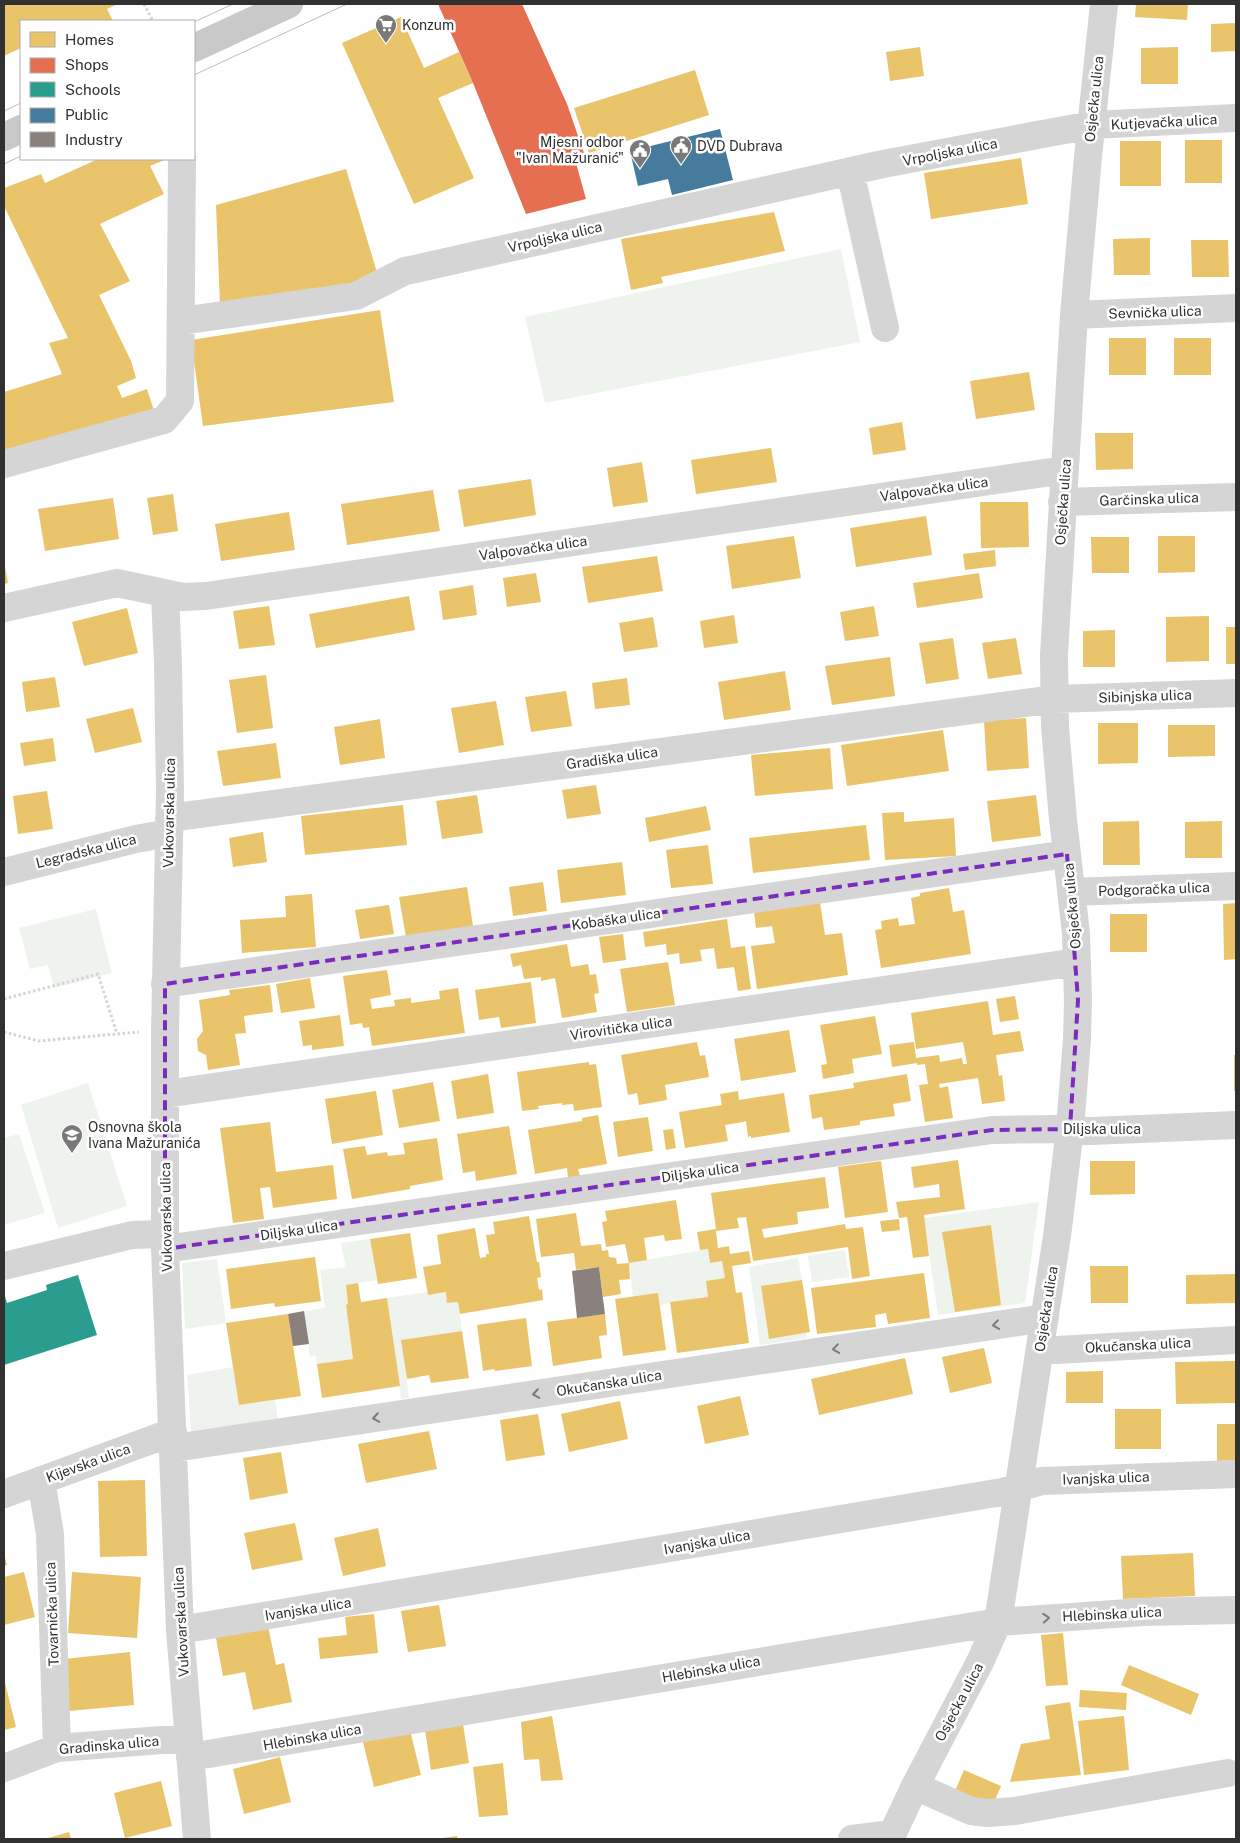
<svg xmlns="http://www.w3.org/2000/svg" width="1240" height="1843" font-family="'Public Sans',sans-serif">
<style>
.green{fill:#eff3ed}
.homes{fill:#e9c46a}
.shops{fill:#e76f51}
.schools{fill:#2a9d8f}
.public{fill:#457b9d}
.industry{fill:#8a817c}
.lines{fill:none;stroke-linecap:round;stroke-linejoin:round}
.path{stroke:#d4d4d4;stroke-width:3;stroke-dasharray:2.5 2.5;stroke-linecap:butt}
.minor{stroke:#d5d5d5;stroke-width:28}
.major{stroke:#c9c9c9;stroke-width:28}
.tram{stroke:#bdbdbd;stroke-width:1}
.oneway{stroke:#7b7b7b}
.marked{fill:none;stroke:#7b2cbf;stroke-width:4;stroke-dasharray:10 6;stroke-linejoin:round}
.labels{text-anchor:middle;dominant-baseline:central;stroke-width:5;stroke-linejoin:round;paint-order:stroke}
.poi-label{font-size:14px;fill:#313131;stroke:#fff;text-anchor:start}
.street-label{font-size:14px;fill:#313131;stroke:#fff}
</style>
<rect width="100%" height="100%" fill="#fff"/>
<path class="green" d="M841 249 860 342 545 403 525 317Z
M96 909 112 973 54 988 48 965 30 969 19 928Z
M88 1083 127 1206 58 1228 21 1105Z
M19 1134 45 1213 4 1225V1138Z
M1039 1202 1025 1303 938 1315 924 1218Z
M370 1239 377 1280 346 1285 348 1304 346 1305 353 1359 317 1364 316 1356 310 1357 304 1311 325 1308 320 1270 346 1267 341 1243Z
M708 1249 710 1263 722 1261 725 1278 706 1281 708 1297 660 1305 633 1297 629 1263Z
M845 1250 849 1277 812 1282 808 1256Z
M798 1258 802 1280 761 1286 769 1338 806 1333 807 1338 760 1345 749 1267Z
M217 1259 226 1323 185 1329 182 1263Z
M427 1292 428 1295 446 1292 448 1303 458 1302 462 1331 402 1340 409 1398 401 1399 387 1298Z
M233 1367 239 1405 275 1400 278 1419 191 1431 187 1375Z"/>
<path class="homes" d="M4 4H118L107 9 113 21H21V48L4 56Z
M1136 4H1188L1187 20 1135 17Z
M401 17 424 68 459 52 473 83 438 98 474 178 414 204 342 43Z
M1236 23V51L1211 52V24Z
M920 47 924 76 890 81 886 52Z
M1178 47V84H1141V48Z
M695 70 709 115 589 153 574 108Z
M1185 140H1222V183H1185Z
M1120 141H1161V186H1120Z
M1021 158 1028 204 931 219 924 173Z
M98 159H167L150 166 164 194 100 224 130 281 99 295 131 361 136 378 117 386 122 398 147 389 154 411 4 456V392L62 374 49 343 68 338 4 206V188L41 174 45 183Z
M346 169 379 279 220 306 216 205Z
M774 212 785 251 661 277 663 283 631 290 621 239Z
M1150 238V275H1114L1113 239Z
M1191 240H1228L1229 277H1192Z
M380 310 394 402 203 426 191 340Z
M1109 338H1146V375H1109Z
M1174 338H1211V375H1174Z
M1029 372 1035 410 976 419 970 381Z
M902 422 906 450 873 455 869 428Z
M1095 433H1133V469L1096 470Z
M771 448 777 482 696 494 691 460Z
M642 462 648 502 613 507 607 468Z
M531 479 536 515 464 527 458 490Z
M433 490 440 531 347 545 341 504Z
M173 494 178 531 153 535 147 498Z
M113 498 119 539 45 551 38 509Z
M980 502H1028L1029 547 981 548Z
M289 512 295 550 221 561 215 524Z
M926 516 932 555 856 567 850 528Z
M794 536 801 578 732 589 726 546Z
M1158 536H1195V572L1158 573Z
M1091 537H1129V573H1092Z
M995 550 996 566 965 570 963 554Z
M657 556 663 591 588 603 582 567Z
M4 561 8 583 4 584Z
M536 573 541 602 507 607 503 578Z
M979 573 983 598 917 608 913 583Z
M473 585 477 615 443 620 439 591Z
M409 596 415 630 316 648 309 614Z
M269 606 275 645 239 649 233 611Z
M874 606 879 636 845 641 840 612Z
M127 608 138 653 84 666 72 622Z
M734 615 738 643 704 648 700 621Z
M1209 616V661L1166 662V617Z
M653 617 658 647 624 652 619 623Z
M1226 627H1236V664H1226Z
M1115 630V667H1083V631Z
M953 638 959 679 926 684 919 643Z
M1016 638 1022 674 988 679 982 643Z
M890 657 895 696 832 705 825 666Z
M785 671 791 710 724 720 718 682Z
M266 675 273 728 237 733 229 680Z
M55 677 60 707 26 712 22 682Z
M627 678 630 705 595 709 592 683Z
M566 691 572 726 531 732 525 697Z
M496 701 504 745 459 753 451 708Z
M133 708 142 742 95 753 86 719Z
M1026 718 1029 768 987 771 984 721Z
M380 719 385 758 340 765 334 727Z
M1098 723H1138V763L1098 764Z
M1168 725H1215V756L1168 757Z
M943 730 949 771 847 786 841 745Z
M53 738 56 761 24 766 20 743Z
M276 743 281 778 223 786 217 751Z
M830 748 833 789 755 796 751 755Z
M596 785 601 814 567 819 562 790Z
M47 791 53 829 18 834 13 796Z
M477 795 483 833 442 839 436 801Z
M1036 795 1041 836 992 842 987 801Z
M403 805 407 845 305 855 301 816Z
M706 806 711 830 649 842 645 818Z
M904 812V822L954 818 956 856 885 860 882 813Z
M1139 821 1140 865H1103V822Z
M1222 821V858H1185V822Z
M866 825 870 860 753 873 749 838Z
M263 832 267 862 233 867 229 838Z
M708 845 713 884 671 888 666 850Z
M622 862 626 895 561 903 557 870Z
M543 882 547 911 513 916 509 887Z
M467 887 473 926 406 937 399 897Z
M949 888 953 912 964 910 971 954 881 968 875 930 882 929 881 921 898 918 899 926 915 924 911 898 920 896V893Z
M312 894 316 947 242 953 240 920 286 917 285 896Z
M820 902 825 935 842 933 848 975 757 989 751 946 775 943 772 926 756 928 754 912Z
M1236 903V959L1224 960 1223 904Z
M389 905 394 934 360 939 355 910Z
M1110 914H1147V952H1110Z
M727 919 731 948 745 946 751 989 738 991 734 967 717 969 714 948 700 950 702 961 680 964 679 953 667 955 666 944 645 947 643 932Z
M623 934 626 960 603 963 599 937Z
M567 944 571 967 588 964 590 975 596 974 599 993 594 994 597 1012 562 1018 555 978 541 981V977L524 979 521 965 513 967 510 954Z
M668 962 675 1005 627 1012 620 969Z
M387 970 391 995 370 999 372 1009 395 1006 394 1000 411 998V1003L440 999 439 991 458 988 465 1033 372 1046 369 1027 363 1028 362 1023 350 1025 343 976Z
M310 978 315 1008 281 1013 276 984Z
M531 982 536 1023 501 1028 499 1017 479 1020 475 990Z
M270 985 273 1012 244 1016 246 1033 235 1034 240 1065 208 1070 206 1055 198 1051 197 1039 203 1031 199 1000 230 995 229 990Z
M1015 996 1019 1019 1000 1022 996 999Z
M988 1001 993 1035 1020 1031 1024 1051 996 1055 999 1076 1002 1075 1005 1101 982 1104 978 1078 939 1084 940 1088 948 1086 953 1118 925 1122 919 1085 928 1084 925 1064 917 1065V1063L892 1067 889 1045 914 1042 916 1058 939 1055 940 1062 962 1058 963 1064H967L963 1042 916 1049 911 1013Z
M340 1015 344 1046 312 1050V1045L303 1046 299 1021Z
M875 1016 882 1054 852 1059 854 1073 823 1079 821 1065 827 1064 820 1025Z
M789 1030 796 1072 741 1081 734 1039Z
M697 1042 700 1056 705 1055 709 1077 665 1085 667 1100 639 1105 637 1093 628 1095 621 1055Z
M1234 1055H1236V1091H1234Z
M589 1062V1065L596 1064 602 1107 574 1111 573 1104 562 1105V1103L538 1106 539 1109 522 1111 517 1072Z
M488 1074 494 1113 457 1119 451 1081Z
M907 1074 911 1101 893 1104 895 1116 860 1121V1125L824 1130 822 1117 812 1119 809 1095 854 1088 853 1083Z
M433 1082 440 1121 399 1128 392 1090Z
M376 1091 383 1135 332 1144 325 1099Z
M738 1091 739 1100 784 1093 790 1132 751 1138V1136L748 1137 746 1121 743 1122 725 1125 728 1141 685 1148 679 1112 722 1105 720 1094Z
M598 1115 607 1164 578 1169 580 1176 568 1178 567 1168 535 1174 528 1130 582 1121V1118Z
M648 1117 653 1151 618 1157 613 1122Z
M270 1122 276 1172 333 1165 337 1199 273 1208 270 1187 260 1188 264 1219 233 1223 220 1128Z
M509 1126 517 1174 476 1181 475 1171 463 1173 457 1134Z
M673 1129 676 1148 666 1150 663 1130Z
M437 1138 443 1180 410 1186V1189L352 1199 343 1149 365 1146 367 1155 387 1152 388 1156 405 1154 403 1143Z
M958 1160 965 1209 924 1215 929 1256 913 1258 907 1217 899 1218 896 1202 940 1197 939 1184 914 1188 911 1167Z
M881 1161 888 1212 845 1218 838 1167Z
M1090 1161H1135V1194L1090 1195Z
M825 1177 829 1208 797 1212 798 1224 762 1229 764 1238 845 1224 846 1229 863 1227 870 1276 852 1279 848 1247 753 1261 746 1217 737 1218 739 1228 716 1231 718 1248 729 1246 730 1254 749 1251 751 1263 732 1266 736 1293 742 1292 749 1343 677 1353 670 1302 708 1297 706 1281 725 1278 722 1261 710 1263 708 1249 700 1250 697 1232 716 1229 711 1193Z
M676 1200 682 1239 665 1241 664 1235 644 1238 647 1260 629 1263 625 1244 606 1247 602 1222 607 1221 605 1211Z
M576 1213 581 1246 601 1244 602 1251 608 1250 609 1257 616 1258 617 1264 629 1263 630 1279 619 1280 621 1294 603 1297 599 1267 576 1270 574 1253 541 1257 536 1219Z
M529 1216 537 1262H539L541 1277 537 1278 539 1290 542 1289 543 1300 460 1314 458 1302 447 1303 446 1292 428 1295 423 1267 441 1264 437 1235 475 1228 480 1258 486 1257V1254H489L486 1235 495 1234 493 1222Z
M899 1219 900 1230 882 1232 880 1221Z
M991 1225 1001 1305 955 1312 942 1232Z
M410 1233 417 1278 378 1284 370 1239Z
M315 1257 321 1301 275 1307 274 1303 231 1309 226 1269Z
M1090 1266H1128V1303H1091Z
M924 1273 930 1318 888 1324 886 1313 875 1315 876 1327 817 1334 811 1288Z
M1236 1274V1303L1186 1304V1275Z
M802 1280 810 1332 769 1339 761 1286Z
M358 1283 361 1302 387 1298 400 1386 322 1398 317 1364 353 1359 346 1305 348 1304 346 1285Z
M658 1293 666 1350 623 1356 615 1299Z
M288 1314 301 1396 239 1405 226 1323Z
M605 1314 607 1335 599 1336 602 1358 553 1366 547 1322Z
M526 1318 532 1366 495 1371 494 1369 483 1371 477 1325Z
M462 1331 469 1378 431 1383 429 1375 407 1379 401 1340Z
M984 1348 992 1383 950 1393 942 1357Z
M905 1358 913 1394 819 1415 811 1379Z
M1236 1361V1403L1176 1404 1175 1362Z
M1103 1371V1403H1066V1372Z
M740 1396 749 1435 705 1444 697 1406Z
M620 1401 628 1439 569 1452 561 1414Z
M1115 1409H1161V1449H1115Z
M538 1414 545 1455 506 1461 500 1420Z
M1217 1424H1236V1460L1217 1461Z
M429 1431 437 1469 366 1483 358 1444Z
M281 1452 288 1493 250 1500 243 1458Z
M145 1480 147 1556 100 1557 98 1481Z
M295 1523 303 1560 252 1570 244 1533Z
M378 1528 386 1566 343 1576 334 1538Z
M1193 1553 1195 1596 1123 1599 1121 1556Z
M4 1554 7 1565 4 1566Z
M24 1572 35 1617 4 1625V1577Z
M72 1572 141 1577 137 1638 68 1633Z
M439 1605 446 1646 408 1652 401 1611Z
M374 1614 378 1653 320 1659 318 1638 347 1635 345 1617Z
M268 1626 276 1665 284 1663 292 1702 253 1710 245 1672 223 1676 216 1638Z
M1063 1633 1068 1685 1046 1686 1041 1635Z
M130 1652 134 1705 69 1711 64 1659Z
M1129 1665 1199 1694 1191 1715 1121 1685Z
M4 1679 16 1727 4 1730Z
M1080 1690 1127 1693 1126 1710 1079 1707Z
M1070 1702 1081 1775 1010 1782 1021 1744 1050 1739 1045 1706Z
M552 1716 563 1780 541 1781 539 1759 524 1760 521 1722Z
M1124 1716 1129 1770 1084 1775 1078 1721Z
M463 1724 469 1763 431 1770 425 1730Z
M410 1730 421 1775 374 1787 363 1742Z
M280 1757 291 1802 244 1814 233 1769Z
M503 1763 508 1815 479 1817 473 1767Z
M964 1770 1001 1786 992 1807 955 1791Z
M161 1781 172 1826 125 1838 114 1793Z
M69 1832 71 1839H45Z
M457 1836 458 1839H442V1838Z"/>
<path class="shops" d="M438 4H522L567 104 584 153 574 156 586 199 526 214 473 83Z"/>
<path class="schools" d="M78 1275 97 1335 4 1365V1293L7 1303 47 1290 46 1285Z"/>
<path class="public" d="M720 129 733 180 672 195 668 179 638 186 630 151Z"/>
<path class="industry" d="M599 1267 605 1314 577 1318 572 1271Z
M304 1311 309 1344 293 1346 288 1314Z"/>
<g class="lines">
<path class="path" d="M144 4 153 21
M4 999 98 974 117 1034
M4 1032 39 1041 139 1032"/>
<path class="minor" d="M850 171 885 328
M1074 315 1236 308
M181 321 356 296 405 271 415 269 883 164 1091 125 1236 118
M4 464 164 420 180 401 182 159
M1062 502 1236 497
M165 595 168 664 170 791 165 1032V1249L180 1630 197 1839
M4 608 117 583 183 597 206 596 1065 470
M169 818 1055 699 1236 693
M4 872 136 839 169 833
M1072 892 1236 886
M165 984 1067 854
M165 1094 1077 962
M165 1249 992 1130 1055 1129 1091 1131 1236 1125
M4 1266 132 1235 165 1234
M1040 1349 1057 1350 1236 1340
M174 1448 1045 1318
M41 1480 50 1534 57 1748
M4 1494 173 1432
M180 1630 1002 1492 1042 1481 1236 1474
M190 1757 998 1622 1143 1612 1236 1610
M4 1768 57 1748 188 1738
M915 1786 971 1811 988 1813 1015 1811 1228 1773
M852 1839 892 1834
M890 1839 915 1786 980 1662 998 1622 1057 1236 1070 1129 1077 1039 1078 1000 1076 934 1063 819 1055 727 1054 655 1074 315 1088 157 1104 4"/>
<path class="major" d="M194 48 289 4
M4 137 21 129"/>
<path class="tram" d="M194 22 233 4
M194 75 347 4
M4 111 21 103
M4 164 21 156"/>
</g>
<defs><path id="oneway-chevron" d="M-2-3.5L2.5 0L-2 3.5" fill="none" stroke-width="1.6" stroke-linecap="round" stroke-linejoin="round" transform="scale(1.25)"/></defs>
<g class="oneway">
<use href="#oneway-chevron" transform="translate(996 1325) rotate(172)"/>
<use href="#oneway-chevron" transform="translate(836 1349) rotate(171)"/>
<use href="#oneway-chevron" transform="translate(536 1394) rotate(171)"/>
<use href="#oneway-chevron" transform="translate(376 1418) rotate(171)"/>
<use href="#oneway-chevron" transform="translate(1046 1618) rotate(-4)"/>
</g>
<path class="marked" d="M1067 854 1078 1000 1070 1129 992 1130 165 1249V984Z"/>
<defs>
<g id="supermarket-pin" transform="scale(1.125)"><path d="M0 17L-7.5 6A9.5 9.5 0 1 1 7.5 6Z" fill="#797979" stroke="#fff"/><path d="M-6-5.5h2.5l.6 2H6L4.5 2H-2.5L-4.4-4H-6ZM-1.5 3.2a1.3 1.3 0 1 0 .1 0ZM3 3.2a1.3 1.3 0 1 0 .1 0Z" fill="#fff"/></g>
<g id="civic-pin" transform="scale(1.125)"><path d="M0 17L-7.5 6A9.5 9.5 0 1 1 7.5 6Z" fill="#797979" stroke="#fff"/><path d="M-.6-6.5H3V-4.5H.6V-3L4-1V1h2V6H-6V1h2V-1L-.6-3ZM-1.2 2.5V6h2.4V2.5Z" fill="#fff"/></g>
<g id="school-pin" transform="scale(1.125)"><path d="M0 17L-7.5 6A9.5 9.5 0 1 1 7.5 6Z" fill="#797979" stroke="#fff"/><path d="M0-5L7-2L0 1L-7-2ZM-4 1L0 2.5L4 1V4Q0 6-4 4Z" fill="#fff"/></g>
</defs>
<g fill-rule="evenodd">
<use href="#supermarket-pin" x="386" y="25"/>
<use href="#civic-pin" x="681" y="146"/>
<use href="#civic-pin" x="640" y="150"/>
<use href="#school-pin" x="72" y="1135"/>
</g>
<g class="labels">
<g class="poi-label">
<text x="402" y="25">Konzum</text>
<text x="624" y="142" text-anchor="end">Mjesni odbor<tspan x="624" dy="16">"Ivan Mažuranić"</tspan></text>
<text x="697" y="146">DVD Dubrava</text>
<text x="88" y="1127">Osnovna škola<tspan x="88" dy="16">Ivana Mažuranića</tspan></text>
</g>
<g class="street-label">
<text transform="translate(1094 99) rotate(-84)">Osječka ulica</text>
<text transform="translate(1164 122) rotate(-3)">Kutjevačka ulica</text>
<text transform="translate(950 152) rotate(-11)">Vrpoljska ulica</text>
<text transform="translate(555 237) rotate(-13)">Vrpoljska ulica</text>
<text transform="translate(1155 312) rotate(-2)">Sevnička ulica</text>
<text transform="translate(934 489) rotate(-8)">Valpovačka ulica</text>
<text transform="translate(1149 499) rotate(-2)">Garčinska ulica</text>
<text transform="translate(1063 502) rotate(-86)">Osječka ulica</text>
<text transform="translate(533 548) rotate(-8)">Valpovačka ulica</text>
<text transform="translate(1145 696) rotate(-2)">Sibinjska ulica</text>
<text transform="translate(612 758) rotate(-8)">Gradiška ulica</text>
<text transform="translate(169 813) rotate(-89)">Vukovarska ulica</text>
<text transform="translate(86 851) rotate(-14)">Legradska ulica</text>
<text transform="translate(1154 889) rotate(-2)">Podgoračka ulica</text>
<text transform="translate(1072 906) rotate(-95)">Osječka ulica</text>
<text transform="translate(616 919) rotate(-8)">Kobaška ulica</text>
<text transform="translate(621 1028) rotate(-8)">Virovitička ulica</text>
<text x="1102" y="1129">Diljska ulica</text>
<text transform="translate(700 1172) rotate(-8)">Diljska ulica</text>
<text transform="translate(166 1217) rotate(-91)">Vukovarska ulica</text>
<text transform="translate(299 1230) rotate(-8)">Diljska ulica</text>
<text transform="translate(1046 1309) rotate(-81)">Osječka ulica</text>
<text transform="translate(1138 1345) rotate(-3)">Okučanska ulica</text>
<text transform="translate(609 1383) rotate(-9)">Okučanska ulica</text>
<text transform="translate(88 1463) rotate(-20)">Kijevska ulica</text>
<text transform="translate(1106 1478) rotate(-2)">Ivanjska ulica</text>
<text transform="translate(707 1542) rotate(-10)">Ivanjska ulica</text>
<text transform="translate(308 1609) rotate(-9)">Ivanjska ulica</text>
<text transform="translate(52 1614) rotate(-92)">Tovarnička ulica</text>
<text transform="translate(1112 1614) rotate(-3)">Hlebinska ulica</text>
<text transform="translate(181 1622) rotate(-93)">Vukovarska ulica</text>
<text transform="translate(711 1669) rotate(-10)">Hlebinska ulica</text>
<text transform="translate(959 1702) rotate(-62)">Osječka ulica</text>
<text transform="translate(312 1737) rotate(-10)">Hlebinska ulica</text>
<text transform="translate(109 1745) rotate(-5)">Gradinska ulica</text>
</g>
</g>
<rect width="1240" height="1843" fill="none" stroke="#313131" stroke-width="10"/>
<rect x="20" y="20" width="175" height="140" fill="#ffffff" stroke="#adadad"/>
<rect x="30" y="32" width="25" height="15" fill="#e9c46a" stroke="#adadad"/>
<text x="65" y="45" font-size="15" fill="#313131">Homes</text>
<rect x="30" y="58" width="25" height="15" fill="#e76f51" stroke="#adadad"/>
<text x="65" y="70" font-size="15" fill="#313131">Shops</text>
<rect x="30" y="82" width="25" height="15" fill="#2a9d8f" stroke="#adadad"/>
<text x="65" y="95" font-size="15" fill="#313131">Schools</text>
<rect x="30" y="108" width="25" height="15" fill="#457b9d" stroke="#adadad"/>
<text x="65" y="120" font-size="15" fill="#313131">Public</text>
<rect x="30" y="132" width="25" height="15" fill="#8a817c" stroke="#adadad"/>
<text x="65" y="145" font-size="15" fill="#313131">Industry</text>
</svg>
